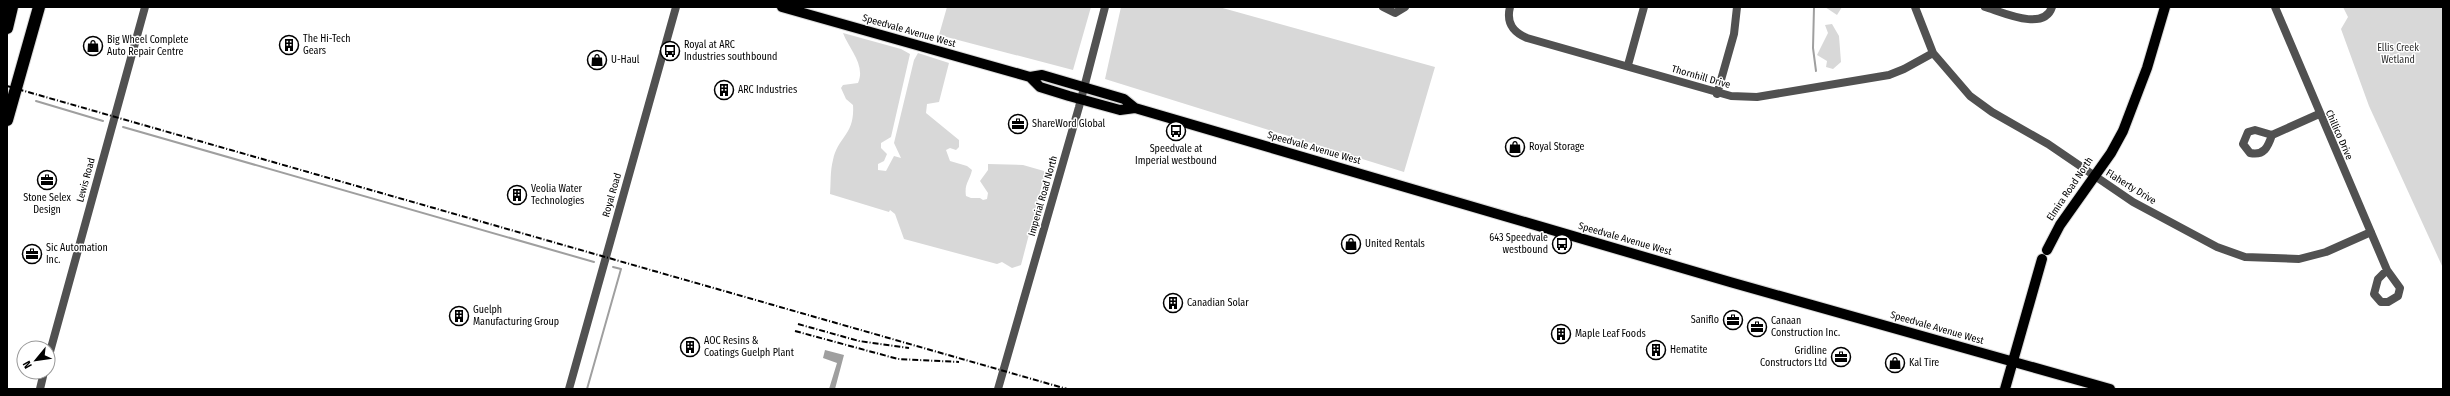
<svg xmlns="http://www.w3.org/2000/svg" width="2450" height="396" font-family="'Fira Sans Condensed',sans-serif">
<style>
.green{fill:#d8d8d8}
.water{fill:#9f9f9f}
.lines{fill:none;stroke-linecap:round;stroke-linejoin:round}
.stream{stroke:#9f9f9f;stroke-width:2}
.major-casing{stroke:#dbdbdb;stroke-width:12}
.highway-casing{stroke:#dbdbdb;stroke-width:14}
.minor{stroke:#515151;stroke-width:8}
.major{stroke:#000;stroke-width:10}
.highway{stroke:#000;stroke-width:12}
.rail{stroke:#000;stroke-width:2;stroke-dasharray:6 2 1 2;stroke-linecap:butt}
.labels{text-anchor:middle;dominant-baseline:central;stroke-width:3;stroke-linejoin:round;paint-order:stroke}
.street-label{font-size:10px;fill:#000;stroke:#fff}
.poi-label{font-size:10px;fill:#000;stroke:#fff;text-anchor:start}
.park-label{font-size:10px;fill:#2f2f2f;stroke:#fff}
</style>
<rect width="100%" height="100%" fill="#fff"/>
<path class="green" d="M947 7H1091L1073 70 939 35Z
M1121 7H1219L1435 67 1404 172 1105 79Z
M1825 7H1842L1837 15Z
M2343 7H2443V268L2369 106 2341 29 2348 17Z
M1832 24 1839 36 1841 62 1833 69 1826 67 1827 61 1817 55 1828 33 1825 25Z
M843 33 901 49 910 54 891 137 881 143V148L887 154 884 161 878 164V170L886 171 894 156 901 158 894 143 914 60 918 53 949 63 939 102 927 104 926 113 959 140V147L956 150 950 148 946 150 950 161 967 166 972 170C970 180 964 184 966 196L971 198H980L983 200 987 199 988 193 980 181 988 170V164L1023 165 1044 171 1045 173 1021 265 1012 268 1002 262 997 264 904 239 895 214 890 210 889 212 830 194C831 183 830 171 833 160 838 136 855 135 853 105L846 99 841 88 843 85 858 83C866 65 849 49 843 33Z"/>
<path class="water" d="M825 350 844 355 835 389H829L837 363 823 358Z"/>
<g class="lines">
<path class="stream" d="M1814 7 1813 48 1816 71
M36 101 103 121
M123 127 594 262
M587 389 621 269 613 267"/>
<g class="major-casing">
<path id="major" d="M782 7 1030 77 1042 75 1124 99 1135 108 1730 282 2110 389
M1030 77 1040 87 1069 96 1120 110 1135 108
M2047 250 2060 225 2111 153 2123 131 2147 68 2165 7
M2005 389 2042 259"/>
</g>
<g class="highway-casing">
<path id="highway" d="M7 28 12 7
M7 120 39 7"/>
</g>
<path class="minor" d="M1383 7 1395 13 1405 7
M1510 7C1506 23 1513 32 1527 38L1731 96 1757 97 1889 75 1904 69 1933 53
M1915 7 1933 53 1970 96 1992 112 2048 144 2133 202 2217 247 2245 257 2299 259 2326 252 2371 232
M1985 7C2002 12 2044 32 2052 7
M2275 7 2387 270 2400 288 2398 296 2388 302H2381L2374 294 2378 279 2387 270
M1628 65 1644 7
M1717 94 1734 34 1737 7
M2272 135 2255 130 2248 132 2243 144 2250 153C2264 156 2268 147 2272 135L2319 114
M48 359 145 7
M40 389 44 372
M569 389 676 7
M998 389 1079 107 1105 7"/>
<use href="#major" class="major"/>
<use href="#highway" class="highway"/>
<path class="rail" d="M7 86 1067 389
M798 324 859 341 909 348
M795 331 898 359 959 362"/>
</g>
<defs>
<g id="building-ring" transform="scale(1)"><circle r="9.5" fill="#fff" stroke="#000" stroke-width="1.5"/><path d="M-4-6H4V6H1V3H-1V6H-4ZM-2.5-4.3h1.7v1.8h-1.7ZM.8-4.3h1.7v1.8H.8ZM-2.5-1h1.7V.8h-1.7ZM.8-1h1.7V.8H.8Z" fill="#000"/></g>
<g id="shop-ring" transform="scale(1)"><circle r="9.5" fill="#fff" stroke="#000" stroke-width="1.5"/><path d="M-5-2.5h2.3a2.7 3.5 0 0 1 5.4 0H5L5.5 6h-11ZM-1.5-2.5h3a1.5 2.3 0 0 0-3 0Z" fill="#000"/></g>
<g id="bus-ring" transform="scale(1)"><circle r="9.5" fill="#fff" stroke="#000" stroke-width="1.5"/><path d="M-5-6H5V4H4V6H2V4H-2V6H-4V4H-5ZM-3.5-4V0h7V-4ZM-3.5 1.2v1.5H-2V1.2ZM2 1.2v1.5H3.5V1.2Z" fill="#000"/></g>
<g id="office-ring" transform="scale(1)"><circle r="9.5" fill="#fff" stroke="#000" stroke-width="1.5"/><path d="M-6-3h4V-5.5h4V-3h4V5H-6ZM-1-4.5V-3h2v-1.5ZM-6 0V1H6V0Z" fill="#000"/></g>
</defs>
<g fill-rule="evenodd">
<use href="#building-ring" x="289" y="45"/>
<use href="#shop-ring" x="93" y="46"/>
<use href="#bus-ring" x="670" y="51"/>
<use href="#shop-ring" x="597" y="60"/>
<use href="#building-ring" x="724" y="90"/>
<use href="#office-ring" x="1018" y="124"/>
<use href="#bus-ring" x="1176" y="131"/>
<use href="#shop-ring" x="1515" y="147"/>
<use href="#office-ring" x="47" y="180"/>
<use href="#building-ring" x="517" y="195"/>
<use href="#shop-ring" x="1351" y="244"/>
<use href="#bus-ring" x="1562" y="244"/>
<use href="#office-ring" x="32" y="254"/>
<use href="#building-ring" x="1173" y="303"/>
<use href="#building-ring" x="459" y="316"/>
<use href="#office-ring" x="1733" y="320"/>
<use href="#office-ring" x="1757" y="327"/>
<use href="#building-ring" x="1561" y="334"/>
<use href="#building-ring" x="690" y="347"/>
<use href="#building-ring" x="1656" y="350"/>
<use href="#office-ring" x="1841" y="357"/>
<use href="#shop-ring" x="1895" y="363"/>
</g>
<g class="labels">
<g class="street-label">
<text transform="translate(909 31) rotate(16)">Speedvale Avenue West</text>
<text transform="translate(1701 77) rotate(16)">Thornhill Drive</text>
<text transform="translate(2339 135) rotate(66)">Chillico Drive</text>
<text transform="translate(1314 148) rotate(16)">Speedvale Avenue West</text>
<text transform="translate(86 180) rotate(-75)">Lewis Road</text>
<text transform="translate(2131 187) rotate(32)">Flaherty Drive</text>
<text transform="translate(2070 189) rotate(-56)">Elmira Road North</text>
<text transform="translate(612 195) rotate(-74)">Royal Road</text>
<text transform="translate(1043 196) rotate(-74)">Imperial Road North</text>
<text transform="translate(1625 239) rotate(16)">Speedvale Avenue West</text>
<text transform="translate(1937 328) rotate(16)">Speedvale Avenue West</text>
</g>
<g class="poi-label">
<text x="303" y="39">The Hi-Tech<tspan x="303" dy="12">Gears</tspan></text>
<text x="107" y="40">Big Wheel Complete<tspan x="107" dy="12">Auto Repair Centre</tspan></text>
<text x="684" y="45">Royal at ARC<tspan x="684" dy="12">Industries southbound</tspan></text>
<text x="611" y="60">U-Haul</text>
<text x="738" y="90">ARC Industries</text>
<text x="1032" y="124">ShareWord Global</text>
<text x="1529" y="147">Royal Storage</text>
<text x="1176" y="149" text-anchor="middle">Speedvale at<tspan x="1176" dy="12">Imperial westbound</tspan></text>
<text x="531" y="189">Veolia Water<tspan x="531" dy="12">Technologies</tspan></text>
<text x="47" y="198" text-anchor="middle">Stone Selex<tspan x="47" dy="12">Design</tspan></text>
<text x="1548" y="238" text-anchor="end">643 Speedvale<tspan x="1548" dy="12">westbound</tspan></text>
<text x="1365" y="244">United Rentals</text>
<text x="46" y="248">Sic Automation<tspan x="46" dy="12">Inc.</tspan></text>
<text x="1187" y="303">Canadian Solar</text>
<text x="473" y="310">Guelph<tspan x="473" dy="12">Manufacturing Group</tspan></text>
<text x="1719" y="320" text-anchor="end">Saniflo</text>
<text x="1771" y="321">Canaan<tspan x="1771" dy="12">Construction Inc.</tspan></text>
<text x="1575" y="334">Maple Leaf Foods</text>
<text x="704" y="341">AOC Resins &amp;<tspan x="704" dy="12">Coatings Guelph Plant</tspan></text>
<text x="1670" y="350">Hematite</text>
<text x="1827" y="351" text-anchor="end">Gridline<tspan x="1827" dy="12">Constructors Ltd</tspan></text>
<text x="1909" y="363">Kal Tire</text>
</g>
<g class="park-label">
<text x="2398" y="48">Ellis Creek<tspan x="2398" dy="12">Wetland</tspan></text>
</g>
</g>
<rect width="2450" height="396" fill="none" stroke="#000000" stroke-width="16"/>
<g transform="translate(36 360) rotate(241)"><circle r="19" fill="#ffffff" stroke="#999999"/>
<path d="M0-3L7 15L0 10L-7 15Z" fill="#000000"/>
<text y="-6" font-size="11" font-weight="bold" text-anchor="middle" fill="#000000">N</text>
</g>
</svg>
